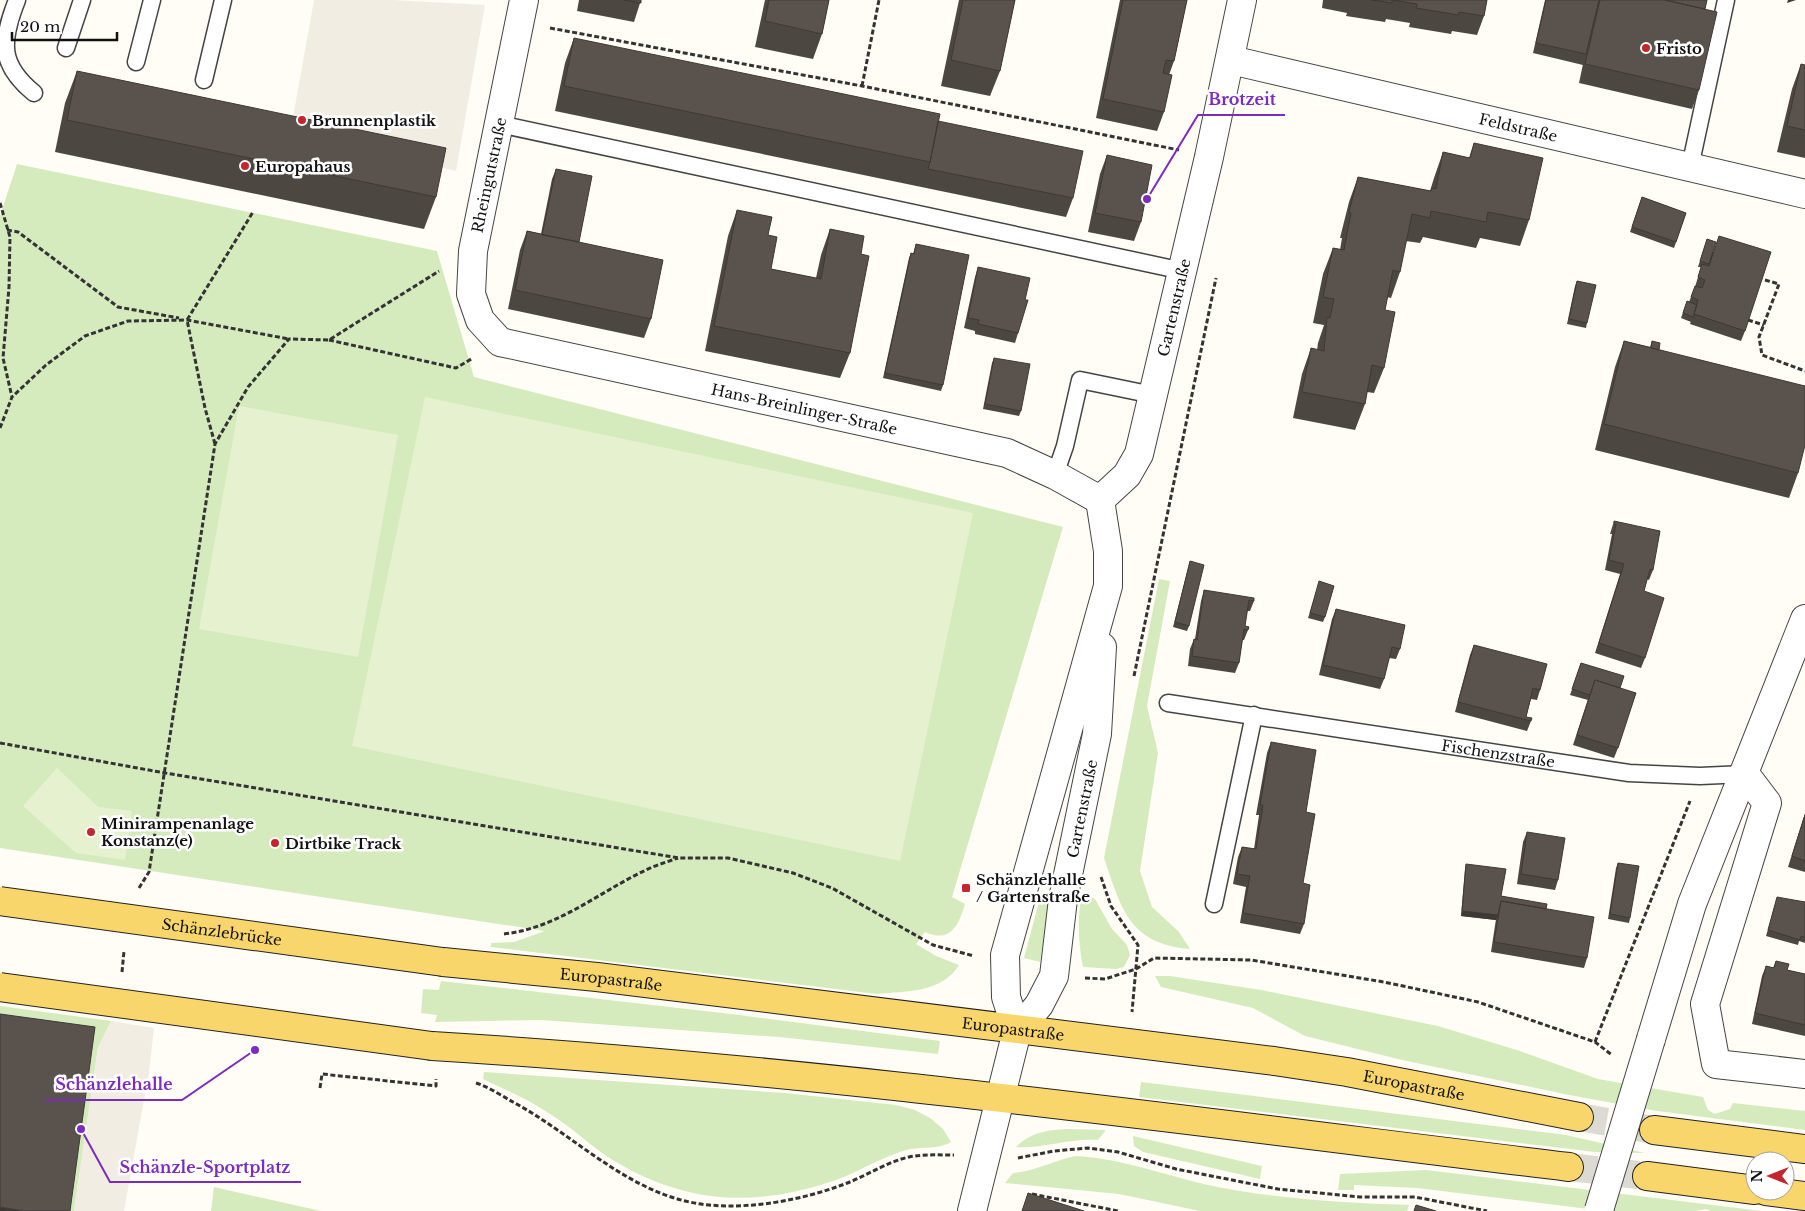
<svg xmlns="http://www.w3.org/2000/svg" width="1805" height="1211" font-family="'Libre Baskerville',serif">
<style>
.green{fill:#d5ebbd}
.pitch{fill:#e6f2cf}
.plaza{fill:#f1ede2}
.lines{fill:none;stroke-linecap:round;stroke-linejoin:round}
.primary-tunnel{stroke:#dbdad3;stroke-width:28;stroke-dasharray:28 14;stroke-linecap:butt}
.service-casing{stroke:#444;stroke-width:19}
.minor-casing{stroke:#444;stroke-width:30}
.primary-casing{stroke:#222;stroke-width:30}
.path{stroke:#333;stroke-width:3;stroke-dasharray:5 2.5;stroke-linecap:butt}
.service{stroke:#fff;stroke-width:16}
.minor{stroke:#fff;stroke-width:28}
.primary{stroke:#f9d66b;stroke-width:28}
.minor-bridge-casing{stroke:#444;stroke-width:30;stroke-linecap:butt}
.primary-bridge-casing{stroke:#222;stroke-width:30;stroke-linecap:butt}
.minor-bridge{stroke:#fff;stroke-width:28}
.primary-bridge{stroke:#f9d66b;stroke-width:28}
.wall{fill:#4d4742}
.shaded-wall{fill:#3f3936}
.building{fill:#5a524d;stroke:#3f3936}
.poi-dot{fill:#c4262e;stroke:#fff;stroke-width:2}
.labels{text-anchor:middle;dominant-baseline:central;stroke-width:5;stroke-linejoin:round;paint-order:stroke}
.poi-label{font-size:15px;font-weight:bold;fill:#111;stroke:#fff;text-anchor:start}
.street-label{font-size:15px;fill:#111;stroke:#fff}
.leader{fill:none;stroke:#7b2cbf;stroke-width:2}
.callout-dot{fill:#7b2cbf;stroke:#fff;stroke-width:2}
.callout-label{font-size:16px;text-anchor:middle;font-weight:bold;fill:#7b2cbf;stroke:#fff;stroke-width:5;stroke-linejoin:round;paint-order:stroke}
</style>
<rect width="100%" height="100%" fill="#fffdf5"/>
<path class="green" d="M17 164 437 251 474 377 1063 527 952 897 965 904C959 924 951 944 925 932L916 944 936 956 959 965C942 993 906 991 877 994L491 947V943L514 942 545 931 0 848V216Z
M1159 579 1170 581 1147 706 1158 753 1140 871 1152 907 1179 932 1190 949C1129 944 1121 908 1104 858Z
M1082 893 1095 899 1112 929 1127 945 1130 955 1124 967 1116 969 1083 967C1078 941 1077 919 1082 893Z
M1039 902 1049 904 1040 962 1024 958Z
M1155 976H1170L1261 990 1438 1026 1520 1051 1598 1079 1703 1097 1708 1110 1715 1114 1730 1109 1733 1103 1805 1111V1130L1657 1111 1569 1095 1402 1060 1305 1036 1253 1008 1161 987Z
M441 981 731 1014 940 1041 938 1054 779 1037 541 1020 435 1022 437 1015 421 1013 423 989 439 990Z
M0 1006 111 1021 98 1048 74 1211H65L0 1034Z
M484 1072 785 1093 896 1105 915 1110 930 1118 943 1129 951 1142C940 1149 924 1147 911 1149 900 1151 889 1156 878 1161 862 1168 847 1177 830 1182 750 1208 683 1203 611 1159 590 1146 572 1127 550 1114 529 1100 506 1090 483 1079Z
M1141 1082 1566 1135 1645 1153 1595 1152 1139 1097Z
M1068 1129 1106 1130 1098 1140C1069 1138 1044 1149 1016 1147 1031 1132 1047 1130 1068 1129Z
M1133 1136 1262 1166 1260 1179 1143 1152 1134 1146Z
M1075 1156C1120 1158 1164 1175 1208 1185 1275 1199 1341 1203 1409 1205L1407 1211H1200L1119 1194 1005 1183 1013 1173C1035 1171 1053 1161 1075 1156Z
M1426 1170 1762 1211H1711L1706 1209 1695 1211H1605L1417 1188 1354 1185V1190H1338L1340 1174Z
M214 1187 321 1211H211Z"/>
<path class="pitch" d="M425 397 973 513 900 861 352 746Z
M239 406 398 435 358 657 199 629Z
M57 768 98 807 132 811 125 860 76 853 23 806Z"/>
<path class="plaza" d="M314 0H393L485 5 456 171 291 129Z
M111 1021 154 1028 149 1072 124 1211H74L98 1048Z"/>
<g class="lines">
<path class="primary-tunnel" d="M1579 1117 1654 1130
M1569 1167 1647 1176"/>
<g class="service-casing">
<g id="service">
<path d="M17 0C0 43 0 65 34 93"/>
<path d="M66 48 82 0"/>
<path d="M136 62 152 0"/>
<path d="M204 80 223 0"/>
<path d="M499 124 1183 271"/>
<path d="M1690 167 1726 0"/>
<path d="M1055 475 1065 446 1080 380 1153 395"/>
<path id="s1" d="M1168 703 1629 773 1700 776 1745 774"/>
<path d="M1214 904 1254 715"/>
</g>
</g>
<g class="minor-casing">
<g id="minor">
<path id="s2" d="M524 0 473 251 471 294 480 320 500 342 1007 453 1055 475 1100 500"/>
<path id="s3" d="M1231 60 1805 194"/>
<path d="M1745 774 1767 803 1705 1004 1716 1064 1805 1074"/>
<path id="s4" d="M1017 1031 1006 997 1005 955 1108 586V551L1100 500 1127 475 1139 454 1209 157 1242 0"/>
<path d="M1651 1039 1692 904 1805 619"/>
<path id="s5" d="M972 1211 1017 1031 1039 1005 1054 976 1063 899 1097 734 1102 647"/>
</g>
</g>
<g class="primary-casing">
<g id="primary">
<path id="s6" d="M443 962 597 977 1274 1061 1347 1072 1579 1117"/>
<path d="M432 1046C813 1069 1190 1121 1569 1167"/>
<path d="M1654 1130 1805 1149"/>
<path d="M1647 1176 1755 1190"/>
<path d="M1766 1191 1805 1196"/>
</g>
</g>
<path class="path" d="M550 28 862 86 1179 150
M862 86 879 0
M0 203 10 237 9 287 3 358 12 397
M7 230 18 232 118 307 179 318
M1765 280 1779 284 1759 337 1762 355 1805 371
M1748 320 1764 325
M329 340 456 368 473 358
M0 428 12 397 46 365 85 336 128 321 187 320 289 339
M215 444 205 408 187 320 253 212
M1134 676 1216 278
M0 743 165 773 679 858H728L793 873 832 888 933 945 974 956
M1101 877 1111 906 1138 945 1132 1012
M139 888 149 872 215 444 248 387 289 339 329 340 439 271
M504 934C558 928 599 892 646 870 656 865 667 862 678 858
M122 972 124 951
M1085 978 1105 979 1136 969 1154 958 1251 960 1384 982 1478 1002 1595 1042 1612 1055
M1595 1042 1690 801
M476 1083C489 1087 502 1096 513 1102 578 1137 632 1198 709 1205 753 1209 801 1200 842 1185 865 1177 886 1162 909 1157 924 1154 939 1155 954 1155
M320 1088 322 1074 436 1086V1079
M1018 1158 1054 1151 1088 1148 1118 1152 1176 1169 1278 1189 1360 1197H1415L1487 1211
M1032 1194 1118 1211"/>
<use href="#service" class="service"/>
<use href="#minor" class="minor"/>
<use href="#primary" class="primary"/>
<g class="minor-bridge-casing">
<path id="minor-bridge" d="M1599 1210 1651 1039"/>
</g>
<g class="primary-bridge-casing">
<g id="primary-bridge">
<path id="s7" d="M0 901 443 962"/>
<path d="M0 987 432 1046"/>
</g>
</g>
<use href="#minor-bridge" class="minor-bridge"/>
<use href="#primary-bridge" class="primary-bridge"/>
</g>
<path class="wall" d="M579 0H641L634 22 577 11Z
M765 0H829L822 34 813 59 755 47Z
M959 0H1015L1000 71 990 96 941 86Z
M1120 0H1187L1174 61 1169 75 1164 112 1157 131 1096 118Z
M1323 0H1487L1484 16 1477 35 1452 31 1451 34 1409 27 1410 23 1386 19 1385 22 1346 16 1347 13 1322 8Z
M1545 0H1707L1705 9 1699 90 1692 109 1579 83 1583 64V65L1533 53Z
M574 38 938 121 1073 198 1066 217 555 111 565 63Z
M1801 64 1805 65V158L1777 152 1792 89Z
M77 71 436 197 424 229 55 152 65 103Z
M1474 143 1529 220 1520 246 1480 238 1476 248 1423 237 1420 243 1406 241 1400 272 1391 298 1387 297 1385 310 1384 368 1374 393 1367 392 1365 404 1355 430 1293 418 1302 374 1311 348 1317 350 1318 343 1324 325 1313 323 1323 274 1333 248 1340 250 1342 238H1340L1349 202 1358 177 1430 191 1434 178 1443 152 1469 158Z
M1107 155 1141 222 1134 241 1088 232 1100 174Z
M556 169 579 242 651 319 644 338 508 309 520 250 527 231 541 234 552 179Z
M1642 197 1686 213 1674 248 1630 232Z
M737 210 768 235 771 269 816 278 821 255 830 229 861 254 850 353 840 378 705 351 728 236Z
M1707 239 1745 331 1741 341 1690 324 1693 315 1691 322 1681 318 1687 301 1689 302 1695 287 1701 267H1698Z
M916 244 943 385 941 391 883 378 909 258 911 253 913 254Z
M978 267 1025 300 1018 333 1015 343 975 334V331L964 328 975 277Z
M1577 281 1587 323 1586 328 1567 324 1575 286Z
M1624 341 1650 347 1652 341 1659 350 1798 473 1789 498 1595 450 1615 367Z
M994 358 1021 411 1019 416 983 409 992 363Z
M1614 521 1653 570 1649 580 1647 579 1644 591 1645 658 1641 668 1595 653 1620 574 1605 570 1612 534H1610Z
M1190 561 1189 626 1187 631 1173 627Z
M1318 587 1325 617 1323 622 1308 618Z
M1204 590 1254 601 1250 611H1247L1245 626 1248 630 1244 640H1242L1239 663 1235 673 1188 666 1190 649 1194 639H1195L1201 601Z
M1336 609 1400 649 1396 659 1389 658 1384 679 1380 689 1319 675 1332 619Z
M1474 645 1540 690 1537 700 1531 699 1526 717 1531 721 1527 731 1455 712 1470 655Z
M1581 663 1620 688 1618 748 1614 758 1573 745 1589 696 1588 700 1570 695Z
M1271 742 1306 812 1303 883 1304 924 1300 934 1240 923 1246 887 1233 884 1238 857 1242 847 1254 849 1259 815H1256L1267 753Z
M1805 813V872L1788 867Z
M1527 832 1558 880 1555 890 1517 884 1523 842Z
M1618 863 1630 918 1629 923 1608 919 1616 868Z
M1466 864 1501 896 1546 909 1587 958 1584 968 1491 952 1496 919V920L1461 916 1465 869Z
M1776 902H1805V943L1799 941 1798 945 1766 936Z
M1776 961 1787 970 1805 974V1036L1752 1024 1762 976 1766 966 1773 968Z"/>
<path class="shaded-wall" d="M1788 0H1796L1787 3Z
M1462 911 1498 915 1496 920 1461 916Z
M0 1207 25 1211H0Z"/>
<path class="building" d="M624 0H641V3Z
M769 0H829L822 34 765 21Z
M963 0H1015L1000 71 951 60Z
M1123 0H1187L1174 61 1166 60 1163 73 1172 75 1164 112 1103 99Z
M1372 0H1487L1484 16 1459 12 1458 15 1416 8 1417 4 1392 0V3Z
M1546 0H1599L1586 54 1536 43Z
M1600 0H1665L1717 12 1699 90 1585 64Z
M1665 0H1707L1705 9Z
M574 38 940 114 930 162 564 86Z
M1801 64 1805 65V130L1787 126Z
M77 71 446 148 436 197 67 120Z
M938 121 1083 151 1073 198 928 169 930 162Z
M1474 143 1543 158 1529 220 1488 212 1486 222 1431 211 1430 218 1412 214 1400 272 1393 270 1385 310 1395 312 1384 368 1372 365 1365 404 1302 392 1311 348 1324 351 1327 317 1330 318 1334 299 1323 297 1333 248 1344 250 1351 213 1349 212 1358 177 1431 191 1432 188 1436 189 1443 152 1470 158Z
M1107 155 1152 165 1141 222 1095 213Z
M556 169 592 176 579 242 542 235Z
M1642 197 1686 213 1676 242 1632 227Z
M737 210 772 217 768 235 777 237 771 269 821 279 830 229 864 236 861 254 869 256 850 353 714 326Z
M527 231 663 260 651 319 515 290Z
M1719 236 1771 252 1745 331 1694 314 1698 300 1691 297 1695 286 1702 288 1705 280 1698 277 1702 264 1709 266Z
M1707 239 1716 242 1709 264 1700 261Z
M916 244 969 255 943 385 885 373 911 253 914 254Z
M978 267 1030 278 1025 300H1028L1018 333 978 324 979 320 968 318Z
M1577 281 1596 285 1587 323 1569 319Z
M1687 301 1697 305 1693 317 1683 313Z
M1624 341 1805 386V445L1798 473 1604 424Z
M1652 341 1660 343 1659 350 1651 348Z
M994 358 1030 364 1021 411 985 404Z
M1614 521 1660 531 1653 570 1650 569 1644 591 1664 598 1645 658 1599 643 1624 564 1609 560 1616 524 1614 523Z
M1190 561 1204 565 1189 626 1175 622Z
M1319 581 1334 586 1325 617 1310 613Z
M1204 590 1254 598V601L1249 600 1245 626 1249 627 1248 630 1244 629 1239 663 1192 656 1194 639 1197 640Z
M1336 609 1405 625 1400 649 1392 647 1384 679 1323 665Z
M1474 645 1547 664 1540 690 1533 688 1526 717 1532 718 1531 721 1458 702Z
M1581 663 1624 676 1620 688 1595 680 1590 695 1572 689Z
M1595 680 1636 693 1618 748 1577 735Z
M1271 742 1316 750 1306 812 1315 814 1303 883 1310 885 1304 924 1243 913 1250 876 1237 874 1242 847 1256 849 1263 805H1260Z
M1805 815V861L1792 856Z
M1527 832 1565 838 1558 880 1521 874Z
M1618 863 1639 866 1630 918 1610 914Z
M1466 864 1506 869 1501 896 1547 904 1546 909 1501 901 1498 915 1462 911Z
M1777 897 1805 902V937L1801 936 1800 940 1768 930Z
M1501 901 1594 917 1587 958 1494 942Z
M1776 961 1789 964 1787 970 1805 974V1025L1755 1013 1766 966 1774 968Z
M0 1014 95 1027 70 1211H25L0 1207Z
M1028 1193 1084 1211H1022Z
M1416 1205 1436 1211H1414Z"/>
<g class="poi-dot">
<circle cx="1646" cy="48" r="5"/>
<circle cx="302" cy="120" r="5"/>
<circle cx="245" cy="166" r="5"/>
<circle cx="91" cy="832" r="5"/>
<circle cx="275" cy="843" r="5"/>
<rect x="961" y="883" width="10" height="10" rx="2.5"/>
</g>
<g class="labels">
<g class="poi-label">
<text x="1656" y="48">Fristo</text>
<text x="312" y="120">Brunnenplastik</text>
<text x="255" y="166">Europahaus</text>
<text x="101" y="823">Minirampenanlage<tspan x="101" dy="17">Konstanz(e)</tspan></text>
<text x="285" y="843">Dirtbike Track</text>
<text x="976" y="879">Schänzlehalle<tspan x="976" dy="17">/ Gartenstraße</tspan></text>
</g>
<g class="street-label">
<text stroke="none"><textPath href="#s3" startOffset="295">Feldstraße</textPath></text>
<text transform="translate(489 175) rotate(-78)">Rheingutstraße</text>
<text stroke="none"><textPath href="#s4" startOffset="759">Gartenstraße</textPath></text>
<text stroke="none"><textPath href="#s2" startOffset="668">Hans-Breinlinger-Straße</textPath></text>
<text stroke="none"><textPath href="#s1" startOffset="334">Fischenzstraße</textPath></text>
<text stroke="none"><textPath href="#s5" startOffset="422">Gartenstraße</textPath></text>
<text stroke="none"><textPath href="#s7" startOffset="224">Schänzlebrücke</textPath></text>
<text stroke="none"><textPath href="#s6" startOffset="169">Europastraße</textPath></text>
<text stroke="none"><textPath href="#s6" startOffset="574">Europastraße</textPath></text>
<text stroke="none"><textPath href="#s6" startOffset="979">Europastraße</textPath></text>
</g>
</g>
<path class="leader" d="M1147 199L1198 115H1285M255 1050L182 1100H45M81 1129L110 1182H301"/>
<g class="callout-dot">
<circle cx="1147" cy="199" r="5"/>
<circle cx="255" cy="1050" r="5"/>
<circle cx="81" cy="1129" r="5"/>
</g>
<g class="callout-label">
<text x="1242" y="105">Brotzeit</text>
<text x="114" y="1090">Schänzlehalle</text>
<text x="205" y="1173">Schänzle-Sportplatz</text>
</g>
<g transform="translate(1770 1176) rotate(270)"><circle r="24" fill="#ffffff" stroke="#a0a0a0"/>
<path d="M0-4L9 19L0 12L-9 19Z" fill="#c4262e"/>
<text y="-8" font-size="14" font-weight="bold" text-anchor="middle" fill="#111111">N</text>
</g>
<path d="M12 32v8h105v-8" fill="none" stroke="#111111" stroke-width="2.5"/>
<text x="20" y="32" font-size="15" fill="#111111" stroke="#ffffff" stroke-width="4" paint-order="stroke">20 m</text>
</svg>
